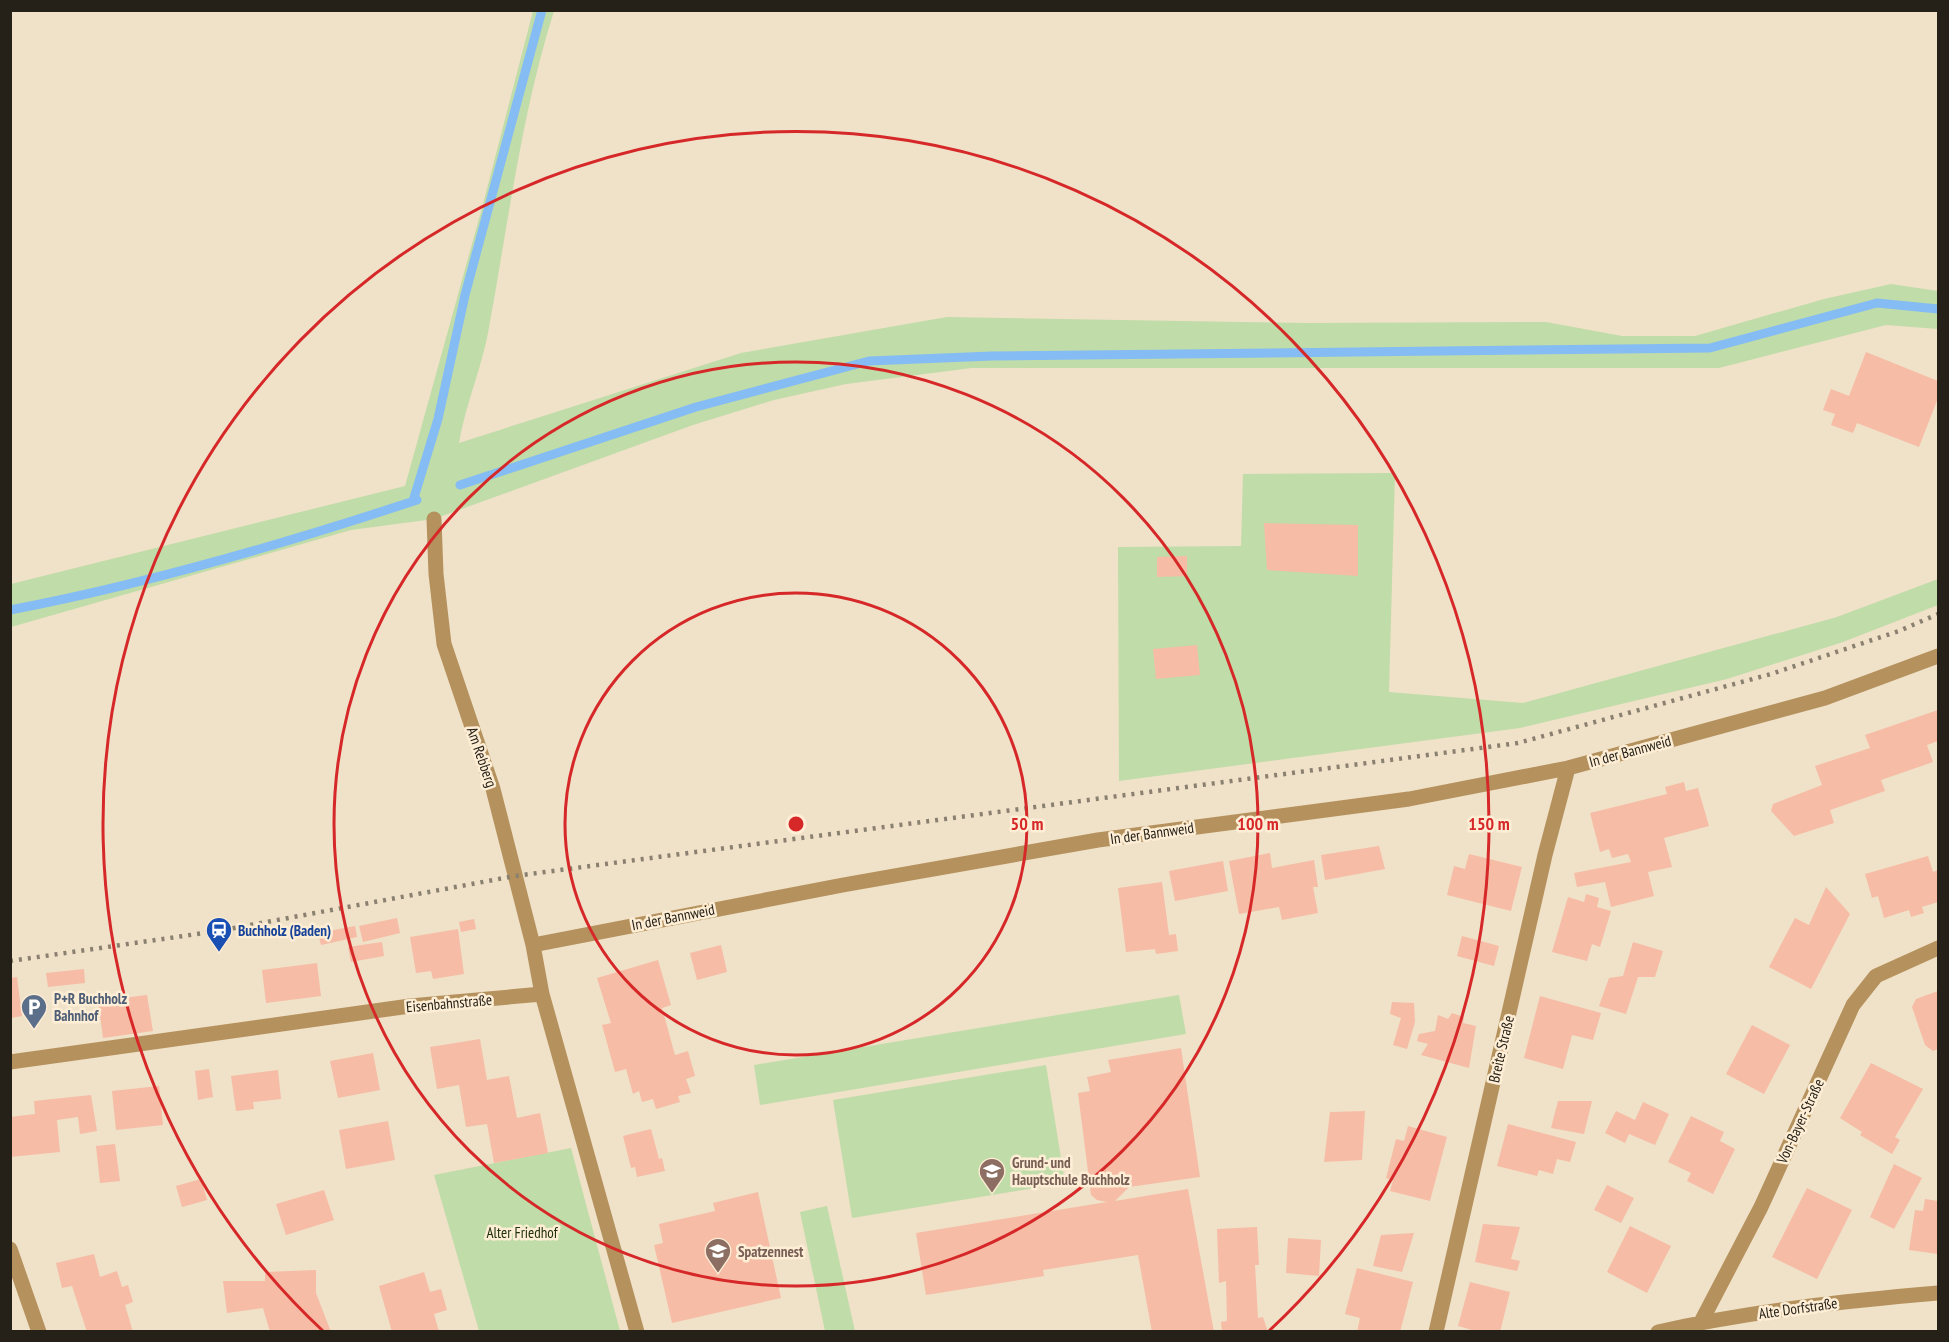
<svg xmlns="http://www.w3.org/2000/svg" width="1949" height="1342" font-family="'PT Sans Narrow',sans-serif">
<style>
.green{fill:#c0dca8}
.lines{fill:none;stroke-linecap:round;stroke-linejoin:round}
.stream{stroke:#85bcf4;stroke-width:9}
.building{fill:#f6bca5}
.minor{stroke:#b5925d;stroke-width:15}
.rail{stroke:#8a806f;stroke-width:4.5;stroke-dasharray:3 6;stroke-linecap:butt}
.ring{fill:none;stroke:#d62828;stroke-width:3}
.labels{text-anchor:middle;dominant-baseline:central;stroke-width:5;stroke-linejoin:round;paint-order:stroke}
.street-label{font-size:15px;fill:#262118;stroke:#feeed6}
.transit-label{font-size:15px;font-weight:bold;fill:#164399;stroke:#feeed6;text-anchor:start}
.service-label{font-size:15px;font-weight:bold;fill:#4e5e75;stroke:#feeed6;text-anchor:start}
.education-label{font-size:15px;font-weight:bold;fill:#785e54;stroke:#feeed6;text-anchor:start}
.park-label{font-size:15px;fill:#20310d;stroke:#feeed6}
.centre{fill:#d62828;stroke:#feeed6;stroke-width:3}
.ring-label{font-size:18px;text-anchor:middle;font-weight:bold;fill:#d62828;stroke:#feeed6;stroke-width:5;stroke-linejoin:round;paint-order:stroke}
</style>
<rect width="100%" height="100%" fill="#f0e1c9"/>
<path class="green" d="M533 11H554C521 115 508 225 488 333 481 370 465 406 459 443L741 353 947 317 1307 323 1546 322 1622 336H1695L1824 299 1891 284 1938 291V329L1886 325 1719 368H972L846 384 774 400 693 425 434 519 351 530 11 627V584L405 486 482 208Z
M1395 473 1389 692 1523 703 1837 617 1938 579V605L1843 642 1727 679 1520 728 1119 781 1118 547 1241 546 1243 474Z
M1179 995 1186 1034 760 1105 754 1065Z
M1046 1065 1065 1183 852 1218 833 1100Z
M571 1148 620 1331H479L434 1175Z
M827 1206 855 1331H825L800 1212Z"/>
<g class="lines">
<path class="stream" d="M460 485 696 407 869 361 992 356 1710 348 1877 303 1938 309
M413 501 438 419 465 295 542 10
M10 610C148 584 284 544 417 500"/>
</g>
<path class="building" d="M1866 352 1938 381V398L1919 447 1857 423 1853 433 1831 425 1835 414 1823 410 1831 389 1849 396Z
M1264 523 1358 525V576L1267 570Z
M1187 556V576L1157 577V557Z
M1197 645 1200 675 1156 679 1153 649Z
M1938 710V741L1927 745 1933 762 1881 780 1885 791 1830 810 1834 823 1794 836 1771 811 1773 804 1822 785 1815 766 1870 748 1865 735Z
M1684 782 1686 791 1698 788 1709 826 1664 838 1672 867 1648 872 1654 896 1611 907 1605 882 1577 887 1574 873 1631 862 1628 854 1612 858 1609 849 1600 852 1590 813 1667 794 1665 787Z
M1379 846 1385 869 1325 880 1321 855Z
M1270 853 1272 868 1314 860 1318 887H1313L1318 913 1282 920 1279 907 1239 914 1229 861Z
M1469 854 1522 867 1511 911 1447 895 1454 866 1465 869Z
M1928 856 1933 872 1938 870V902L1922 907 1924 913 1911 917 1909 910 1884 918 1878 896 1872 898 1865 874Z
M1223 861 1228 891 1175 901 1169 871Z
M1162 882 1169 935 1176 934 1178 951 1156 954 1155 949 1126 952 1118 888Z
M1826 887 1850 914 1811 989 1769 967 1795 918 1809 925Z
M1586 894 1599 898 1597 907 1611 911 1600 947 1592 944 1587 961 1552 952 1568 897 1584 902Z
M397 918 400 933 363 942 359 926Z
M474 919 476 929 461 932 459 922Z
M355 926 357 937 321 945 318 933Z
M458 929 464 974 433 979 431 971 416 973 410 937Z
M1462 936 1499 946 1494 966 1457 956Z
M382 942 384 956 351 962 348 947Z
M1633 942 1663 951 1655 977H1638L1626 1014 1599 1006 1609 978 1623 976Z
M721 945 727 972 697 980 690 953Z
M658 960 671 1005 662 1008 675 1055 688 1051 695 1076 686 1079 691 1093 678 1096 680 1102 656 1109 653 1099 642 1102 639 1091 633 1094 626 1069 615 1072 602 1025 611 1023 597 978Z
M317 963 321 996 266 1003 262 970Z
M84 969 85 983 48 987 46 973Z
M17 977 22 1016 11 1018 10 978Z
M1938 991V1049L1933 1051 1925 1045 1912 1007 1916 999Z
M147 995 153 1031 103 1038 98 1001Z
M1540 996 1601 1013 1593 1040 1572 1035 1563 1069 1524 1058Z
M1392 1002 1414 1003 1415 1022 1407 1049 1393 1045 1401 1018 1390 1014Z
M1452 1013 1464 1017 1463 1023 1476 1026 1469 1068 1421 1055 1428 1044 1417 1041 1419 1034 1435 1031 1438 1015 1448 1019Z
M1752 1025 1790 1045 1764 1094 1726 1074Z
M480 1039 487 1080 509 1076 517 1118 540 1113 548 1153 494 1163 487 1124 466 1127 459 1085 437 1089 430 1047Z
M1181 1048 1200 1177 1129 1187 1115 1201 1188 1189 1214 1332H1152L1138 1255 1043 1270 1044 1276 926 1295 916 1233 1107 1202 1097 1200 1091 1195 1078 1093 1090 1091 1087 1077 1111 1072 1108 1060Z
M373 1053 380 1090 338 1098 330 1061Z
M1871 1063 1923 1089 1895 1137 1900 1140 1892 1154 1860 1135 1862 1132 1840 1118Z
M209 1069 213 1097 198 1100 195 1071Z
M278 1070 281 1099 253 1102 254 1109 236 1111 231 1076Z
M159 1086 163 1125 116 1130 112 1091Z
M91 1095 97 1131 80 1134 78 1117 57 1120 60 1152 10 1157V1117L35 1114 34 1101Z
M1558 1101H1592L1584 1134 1551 1128Z
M1643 1102 1669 1114 1655 1145 1629 1134 1625 1143 1605 1133 1616 1111 1635 1120Z
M1365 1111 1362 1160 1324 1162 1330 1112Z
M1691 1116 1724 1132 1720 1141 1735 1149 1713 1194 1687 1181 1691 1173 1668 1162Z
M388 1121 395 1160 346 1169 339 1130Z
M1508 1124 1576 1142 1570 1162 1557 1159 1553 1174 1539 1170 1537 1176 1497 1166Z
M1408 1126 1447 1137 1430 1201 1390 1191 1393 1180 1386 1178 1396 1139 1404 1141Z
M651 1129 659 1159 662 1158 665 1171 637 1177 635 1167 631 1168 623 1136Z
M115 1144 120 1181 100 1183 96 1146Z
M1894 1164 1922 1178 1894 1229 1870 1217Z
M201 1179 207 1200 182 1207 176 1186Z
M1607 1185 1634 1198 1621 1223 1594 1210Z
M1807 1188 1852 1210 1817 1279 1772 1257Z
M324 1190 334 1220 286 1235 276 1204Z
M758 1192 781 1298 672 1323 654 1245 663 1243 659 1224 715 1211 713 1203Z
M1925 1199 1938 1201V1254L1909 1250 1915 1210 1923 1211Z
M1483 1224 1520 1227 1511 1259 1520 1261 1517 1271 1475 1262Z
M1630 1226 1671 1246 1647 1293 1607 1272Z
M1257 1227 1259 1265H1255L1258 1318 1263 1317 1268 1332H1222L1221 1322 1227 1321 1226 1281 1219 1283 1217 1229Z
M1414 1233 1402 1272 1373 1266 1381 1235Z
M1288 1238 1321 1240 1319 1276 1286 1273Z
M94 1254 100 1277 117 1271 122 1287 128 1285 133 1302 125 1305 133 1332H87L72 1286 62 1288 56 1263Z
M1357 1268 1413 1282 1400 1332H1357L1360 1318 1345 1314Z
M316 1270V1293L331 1332H270L263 1308 227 1313 223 1281H265V1272Z
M424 1272 430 1292 441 1289 447 1310 434 1314 439 1332H392L379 1286Z
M1470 1282 1510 1292 1500 1332H1479L1458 1326Z"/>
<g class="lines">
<path class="minor" d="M434 519 436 574 444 644 493 789 533 945 542 994 637 1332
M533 945 843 885 1098 840 1409 799 1568 768 1825 698 1938 656
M10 1062 410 1006 542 994
M10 1249 39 1332
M1436 1332 1545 855 1568 768
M1658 1332C1750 1311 1845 1301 1938 1293
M1701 1332V1322L1761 1207 1853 1005 1876 976 1938 948"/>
<path class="rail" d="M10 961 218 931 515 876 1518 743 1771 674 1899 631 1938 614"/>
</g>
<g class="ring">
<circle cx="796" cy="824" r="231"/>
<circle cx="796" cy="824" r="462"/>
<path d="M323 1331A693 693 0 1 1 1269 1331"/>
</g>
<defs>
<g id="station-pin" transform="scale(1.35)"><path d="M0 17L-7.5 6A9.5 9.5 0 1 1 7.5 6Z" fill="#1a4fb4" stroke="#feeed6"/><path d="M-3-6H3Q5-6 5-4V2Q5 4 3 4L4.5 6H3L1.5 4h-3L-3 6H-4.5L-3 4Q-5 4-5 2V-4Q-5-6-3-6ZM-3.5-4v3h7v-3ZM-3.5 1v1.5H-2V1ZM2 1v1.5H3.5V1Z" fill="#fff"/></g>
<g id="parking-pin" transform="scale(1.35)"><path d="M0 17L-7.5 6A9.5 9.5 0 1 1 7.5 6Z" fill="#5c6f8a" stroke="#feeed6"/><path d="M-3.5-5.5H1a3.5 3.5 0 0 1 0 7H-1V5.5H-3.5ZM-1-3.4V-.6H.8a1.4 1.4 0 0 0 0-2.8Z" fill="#fff"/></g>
<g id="school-pin" transform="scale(1.35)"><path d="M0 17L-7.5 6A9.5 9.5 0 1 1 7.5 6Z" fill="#8d6e63" stroke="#feeed6"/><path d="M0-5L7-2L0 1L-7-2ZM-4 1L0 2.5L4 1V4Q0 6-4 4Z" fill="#fff"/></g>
</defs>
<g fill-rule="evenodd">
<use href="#station-pin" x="219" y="930"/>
<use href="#parking-pin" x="34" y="1007"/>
<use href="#school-pin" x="992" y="1171"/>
<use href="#school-pin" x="718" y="1251"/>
</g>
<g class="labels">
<g class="street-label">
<text transform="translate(1630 751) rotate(-15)">In der Bannweid</text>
<text transform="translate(482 757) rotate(71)">Am Rebberg</text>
<text transform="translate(1152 833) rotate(-8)">In der Bannweid</text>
<text transform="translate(673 917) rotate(-11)">In der Bannweid</text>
<text transform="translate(449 1003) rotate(-5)">Eisenbahnstraße</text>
<text transform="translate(1501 1049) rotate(-77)">Breite Straße</text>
<text transform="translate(1800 1121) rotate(-65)">Von-Bayer-Straße</text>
<text transform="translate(1798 1308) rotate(-8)">Alte Dorfstraße</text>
</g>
<g class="transit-label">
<text x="238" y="930">Buchholz (Baden)</text>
</g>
<g class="service-label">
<text x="54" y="998">P+R Buchholz<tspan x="54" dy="17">Bahnhof</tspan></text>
</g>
<g class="education-label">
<text x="1012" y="1162">Grund- und<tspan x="1012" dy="17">Hauptschule Buchholz</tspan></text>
<text x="738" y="1251">Spatzennest</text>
</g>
<g class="park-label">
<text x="522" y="1232">Alter Friedhof</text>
</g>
</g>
<circle cx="796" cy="824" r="9" class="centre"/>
<g class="ring-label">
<text x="1027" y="830">50 m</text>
<text x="1258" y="830">100 m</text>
<text x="1489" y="830">150 m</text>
</g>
<rect width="1949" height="1342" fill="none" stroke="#262118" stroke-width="24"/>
</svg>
